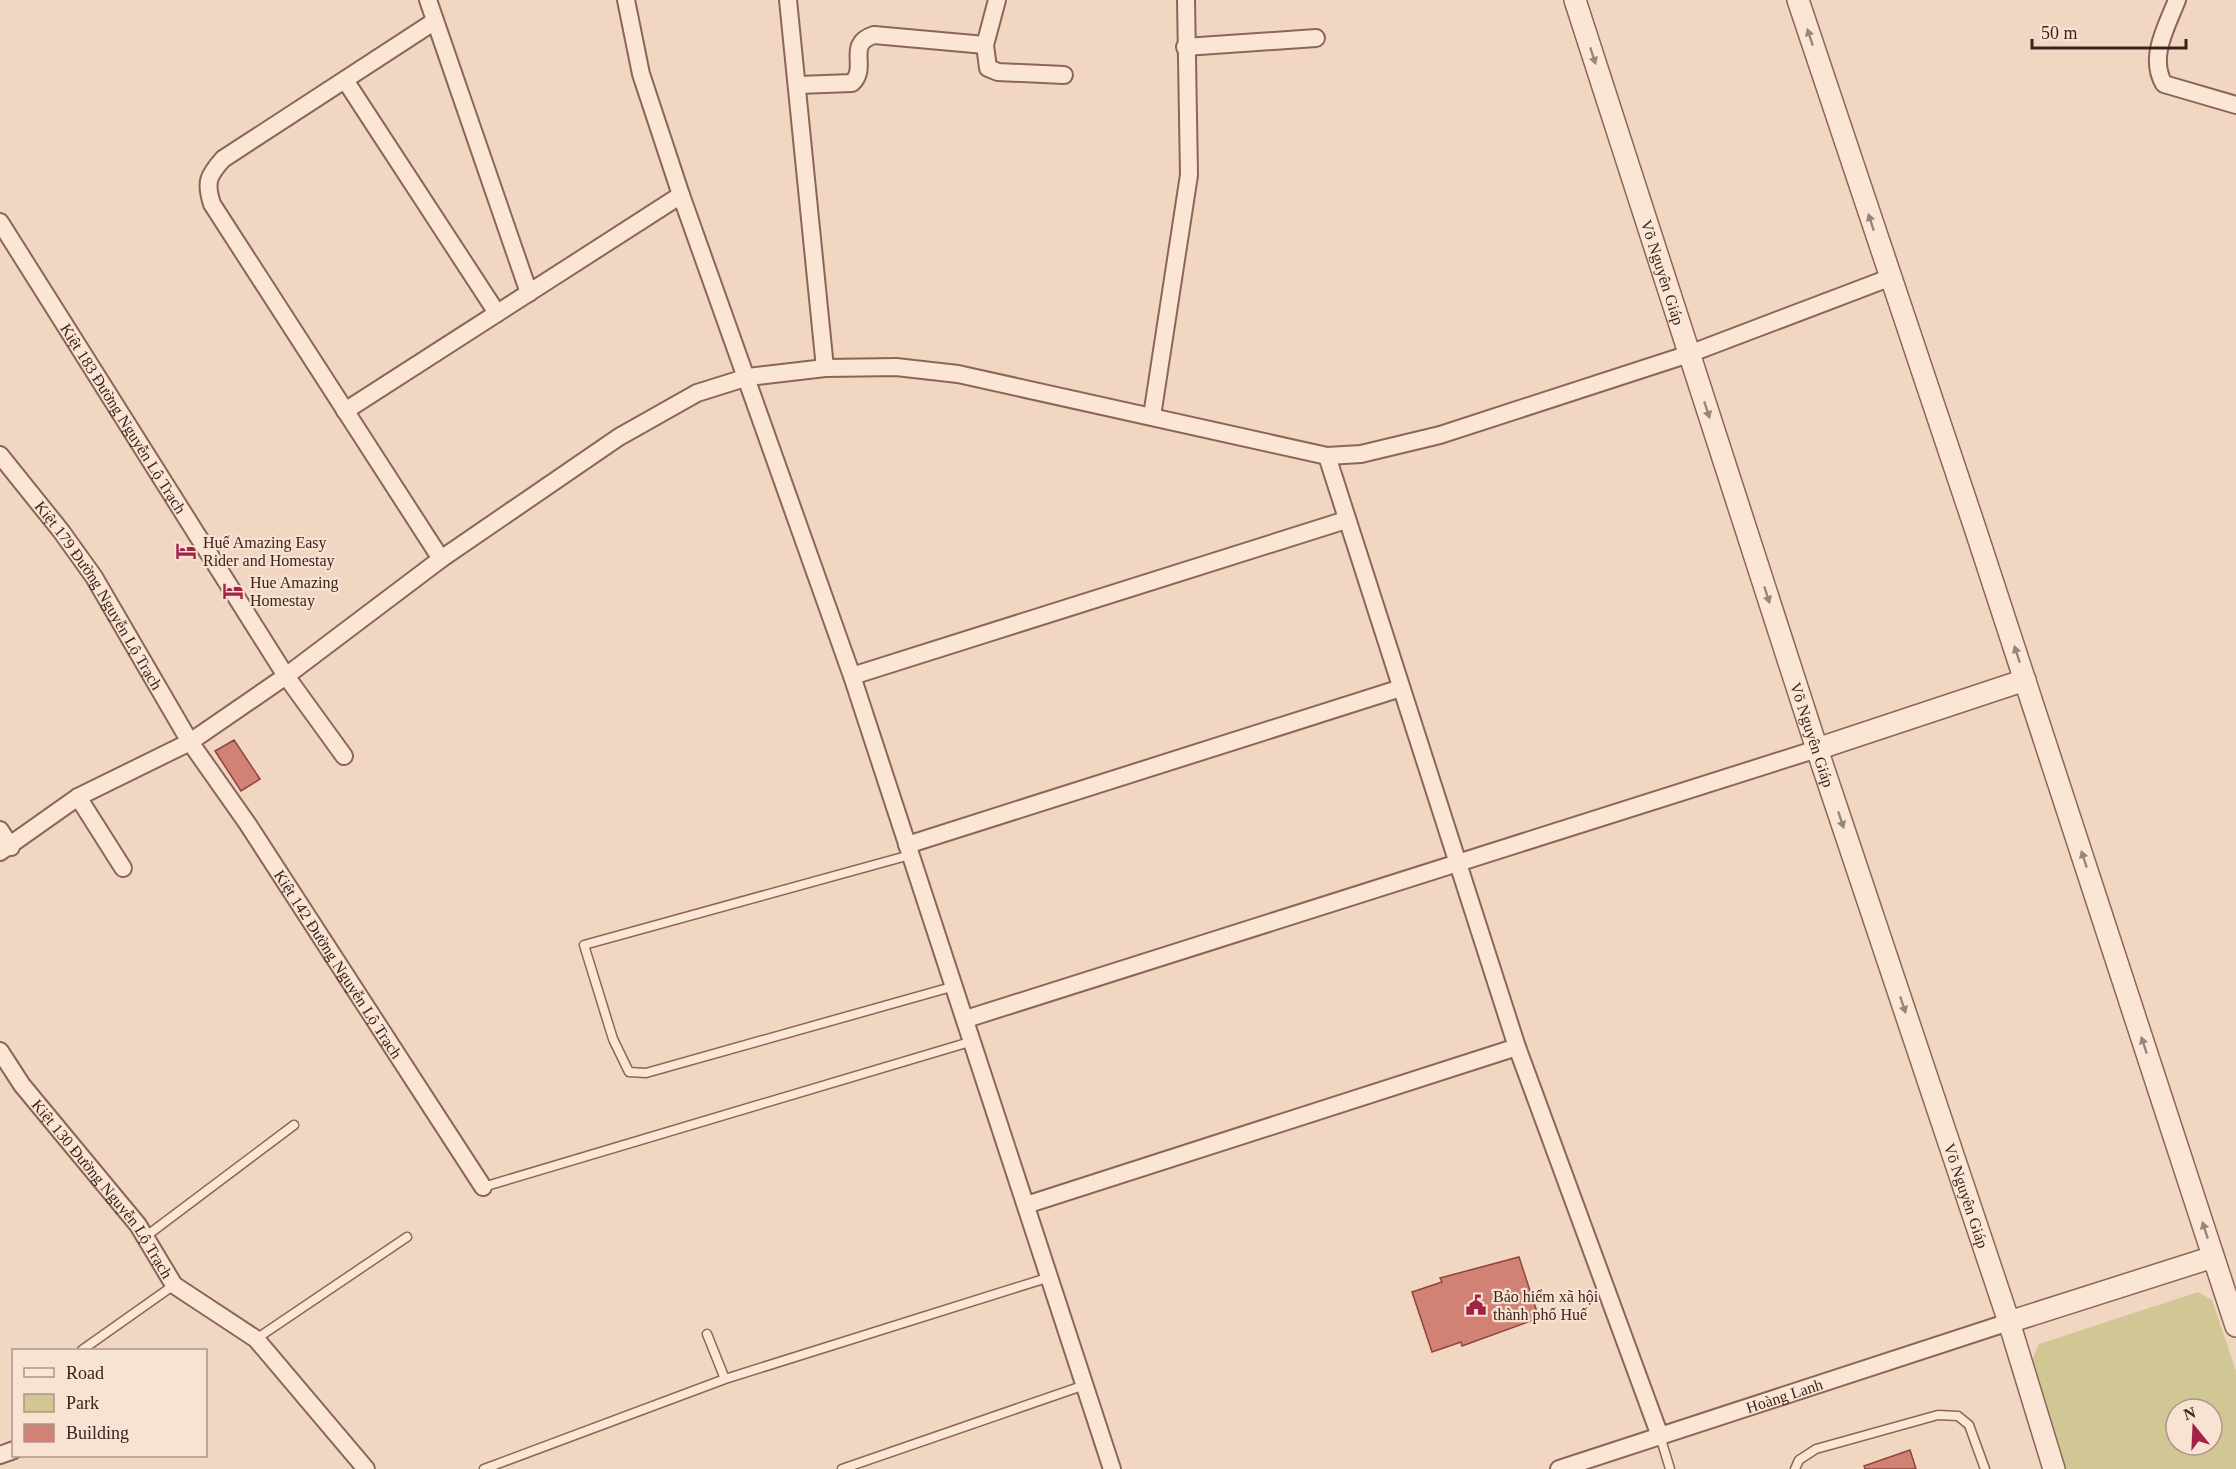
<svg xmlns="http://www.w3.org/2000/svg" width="2236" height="1469" font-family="'Times New Roman',serif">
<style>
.green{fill:#d0c795;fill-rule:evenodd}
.building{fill:#d28175;stroke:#8e453b;stroke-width:1.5}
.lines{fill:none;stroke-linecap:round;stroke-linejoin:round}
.service-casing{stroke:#8d6557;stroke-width:11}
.minor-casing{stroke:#8d6557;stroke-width:20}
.tertiary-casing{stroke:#8d6557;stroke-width:24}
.service{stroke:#fbe6d6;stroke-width:8}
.minor{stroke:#fbe6d6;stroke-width:16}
.tertiary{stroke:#fbe6d6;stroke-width:21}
.oneway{fill:#9b847a}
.labels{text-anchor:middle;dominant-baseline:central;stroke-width:4.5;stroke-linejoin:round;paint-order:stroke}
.street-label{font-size:16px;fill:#3b231d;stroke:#f8e2d2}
.poi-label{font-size:16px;fill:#3b231d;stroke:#f8e2d2;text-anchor:start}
</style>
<rect width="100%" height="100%" fill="#f1d6c2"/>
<path class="green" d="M2198 1292 2212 1300 2236 1371V1469H2066L2031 1363 2039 1344ZM2176 1409H2212V1445H2176Z"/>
<path class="building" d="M234 740 260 779 241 791 215 751Z
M1519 1257 1539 1318 1462 1346 1461 1342 1432 1352 1412 1292 1442 1282 1440 1278Z
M1910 1450 1916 1469H1865L1864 1466Z"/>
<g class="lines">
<g class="service-casing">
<path id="service" d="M910 855 584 945 613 1039 629 1072 646 1073 955 986
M483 1187 973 1041
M145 1237 294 1125
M707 1334 725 1379 1050 1277
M256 1339 407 1237
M82 1350 174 1285
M1660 1436 1670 1469
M484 1469 725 1379
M842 1469 1085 1385
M1795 1469 1799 1460 1816 1449 1938 1415 1958 1416 1969 1425 1985 1469"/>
</g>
<g class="minor-casing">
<g id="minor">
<path d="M428 0 529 293"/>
<path d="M626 0 641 74 681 195 852 676 1112 1469"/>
<path d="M788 0 825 368"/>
<path d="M997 0 985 45 988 68 998 72 1064 75"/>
<path d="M2177 0C2167 26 2148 57 2164 84L2236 105"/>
<path d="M435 21 223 159C208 176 205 182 212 204L441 559"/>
<path d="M1185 47 1316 38"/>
<path d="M345 80 497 313"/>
<path d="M798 85 852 83C869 67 845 44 874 35L985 45"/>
<path id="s1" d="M0 222 286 676 344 756"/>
<path d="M345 411 681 195"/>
<path d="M1152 416 1189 175 1186 0"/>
<path id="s2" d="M0 455 61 531 94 577 190 742 247 823 483 1187"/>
<path d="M1327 456 1517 1047 1660 1436"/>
<path d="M852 676 1346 520"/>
<path d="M78 797 123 868"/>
<path d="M0 830 11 847"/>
<path d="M907 845 1401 688"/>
<path d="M0 852 78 797 190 742 286 676 441 559 619 437 697 393 748 377 825 368 896 367 958 374 1327 456 1361 454 1440 435 1689 354 1889 278"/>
<path d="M966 1019 1817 749"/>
<path id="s3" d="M0 1051 22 1085 138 1225 174 1285 256 1339 366 1469"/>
<path d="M1026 1205 1517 1047"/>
<path d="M0 1455 14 1450"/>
<path id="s4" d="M1559 1469 2009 1322"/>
</g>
</g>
<g class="tertiary-casing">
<g id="tertiary">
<path id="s5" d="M1575 0 1817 749 2009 1322 2054 1469"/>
<path d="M1798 0 1976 531 2236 1326"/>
<path d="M1817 749 2025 680"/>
<path d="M2009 1322 2213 1257"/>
</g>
</g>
<use href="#service" class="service"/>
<use href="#minor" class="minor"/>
<use href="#tertiary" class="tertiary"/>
</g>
<defs><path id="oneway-solid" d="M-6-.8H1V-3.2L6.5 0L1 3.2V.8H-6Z" transform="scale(1.5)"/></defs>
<g class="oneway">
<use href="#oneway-solid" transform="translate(1810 37) rotate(-108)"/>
<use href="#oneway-solid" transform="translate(1593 56) rotate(72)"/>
<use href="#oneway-solid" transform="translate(1871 222) rotate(-108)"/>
<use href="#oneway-solid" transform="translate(1707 410) rotate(72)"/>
<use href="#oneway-solid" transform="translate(1767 595) rotate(72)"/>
<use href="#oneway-solid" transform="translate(2017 654) rotate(-108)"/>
<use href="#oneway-solid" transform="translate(1841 820) rotate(72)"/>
<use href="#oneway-solid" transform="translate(2084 859) rotate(-108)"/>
<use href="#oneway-solid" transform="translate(1903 1005) rotate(72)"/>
<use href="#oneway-solid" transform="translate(2144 1045) rotate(-108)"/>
<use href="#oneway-solid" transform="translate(2205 1230) rotate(-108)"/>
</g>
<defs>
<g id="hotel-bare" transform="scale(1.62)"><path d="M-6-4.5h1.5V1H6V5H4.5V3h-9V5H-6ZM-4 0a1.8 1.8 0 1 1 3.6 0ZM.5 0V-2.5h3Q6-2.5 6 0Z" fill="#a12347" stroke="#f8e2d2" stroke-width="2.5" paint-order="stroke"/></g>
<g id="civic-bare" transform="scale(1.62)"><path d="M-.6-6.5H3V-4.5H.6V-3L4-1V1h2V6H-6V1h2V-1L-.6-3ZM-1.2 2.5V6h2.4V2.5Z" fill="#a12347" stroke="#f8e2d2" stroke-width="2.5" paint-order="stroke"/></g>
</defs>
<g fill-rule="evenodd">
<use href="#hotel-bare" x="186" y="551"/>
<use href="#hotel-bare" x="233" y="591"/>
<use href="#civic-bare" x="1476" y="1305"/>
</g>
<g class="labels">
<g class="street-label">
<text stroke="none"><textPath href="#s5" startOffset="286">Võ Nguyên Giáp</textPath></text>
<text stroke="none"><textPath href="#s1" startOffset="232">Kiệt 183 Đường Nguyễn Lộ Trạch</textPath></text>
<text stroke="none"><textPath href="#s2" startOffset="172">Kiệt 179 Đường Nguyễn Lộ Trạch</textPath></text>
<text stroke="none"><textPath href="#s5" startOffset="772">Võ Nguyên Giáp</textPath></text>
<text stroke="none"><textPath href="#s2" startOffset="612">Kiệt 142 Đường Nguyễn Lộ Trạch</textPath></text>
<text stroke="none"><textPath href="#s3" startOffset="172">Kiệt 130 Đường Nguyễn Lộ Trạch</textPath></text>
<text stroke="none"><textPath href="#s5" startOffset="1258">Võ Nguyên Giáp</textPath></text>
<text stroke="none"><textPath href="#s4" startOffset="237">Hoàng Lanh</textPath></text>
</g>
<g class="poi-label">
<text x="203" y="542">Huế Amazing Easy<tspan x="203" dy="18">Rider and Homestay</tspan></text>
<text x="250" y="582">Hue Amazing<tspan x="250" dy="18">Homestay</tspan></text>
<text x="1493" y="1296">Bảo hiểm xã hội<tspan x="1493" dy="18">thành phố Huế</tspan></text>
</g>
</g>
<rect x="12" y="1349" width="195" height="108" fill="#f8e2d2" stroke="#ac968a" stroke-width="1.5"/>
<rect x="24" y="1368" width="30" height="9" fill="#fbe6d6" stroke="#ac968a" stroke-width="1.5"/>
<text x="66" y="1379" font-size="18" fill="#3b231d">Road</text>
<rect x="24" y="1394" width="30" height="18" fill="#d0c795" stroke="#ac968a" stroke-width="1.5"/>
<text x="66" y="1409" font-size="18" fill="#3b231d">Park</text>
<rect x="24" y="1424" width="30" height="18" fill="#d28175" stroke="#ac968a" stroke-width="1.5"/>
<text x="66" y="1439" font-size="18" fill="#3b231d">Building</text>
<g transform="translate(2194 1427) rotate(342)"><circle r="28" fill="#f8e2d2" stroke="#ac968a" stroke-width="1.5"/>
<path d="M0-4.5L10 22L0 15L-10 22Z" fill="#a12347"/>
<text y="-9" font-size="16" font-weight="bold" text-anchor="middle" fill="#3b231d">N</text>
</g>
<path d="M2032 39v9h154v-9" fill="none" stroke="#3b231d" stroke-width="3"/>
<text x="2041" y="39" font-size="18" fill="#3b231d" stroke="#f8e2d2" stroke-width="4.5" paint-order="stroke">50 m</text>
</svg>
